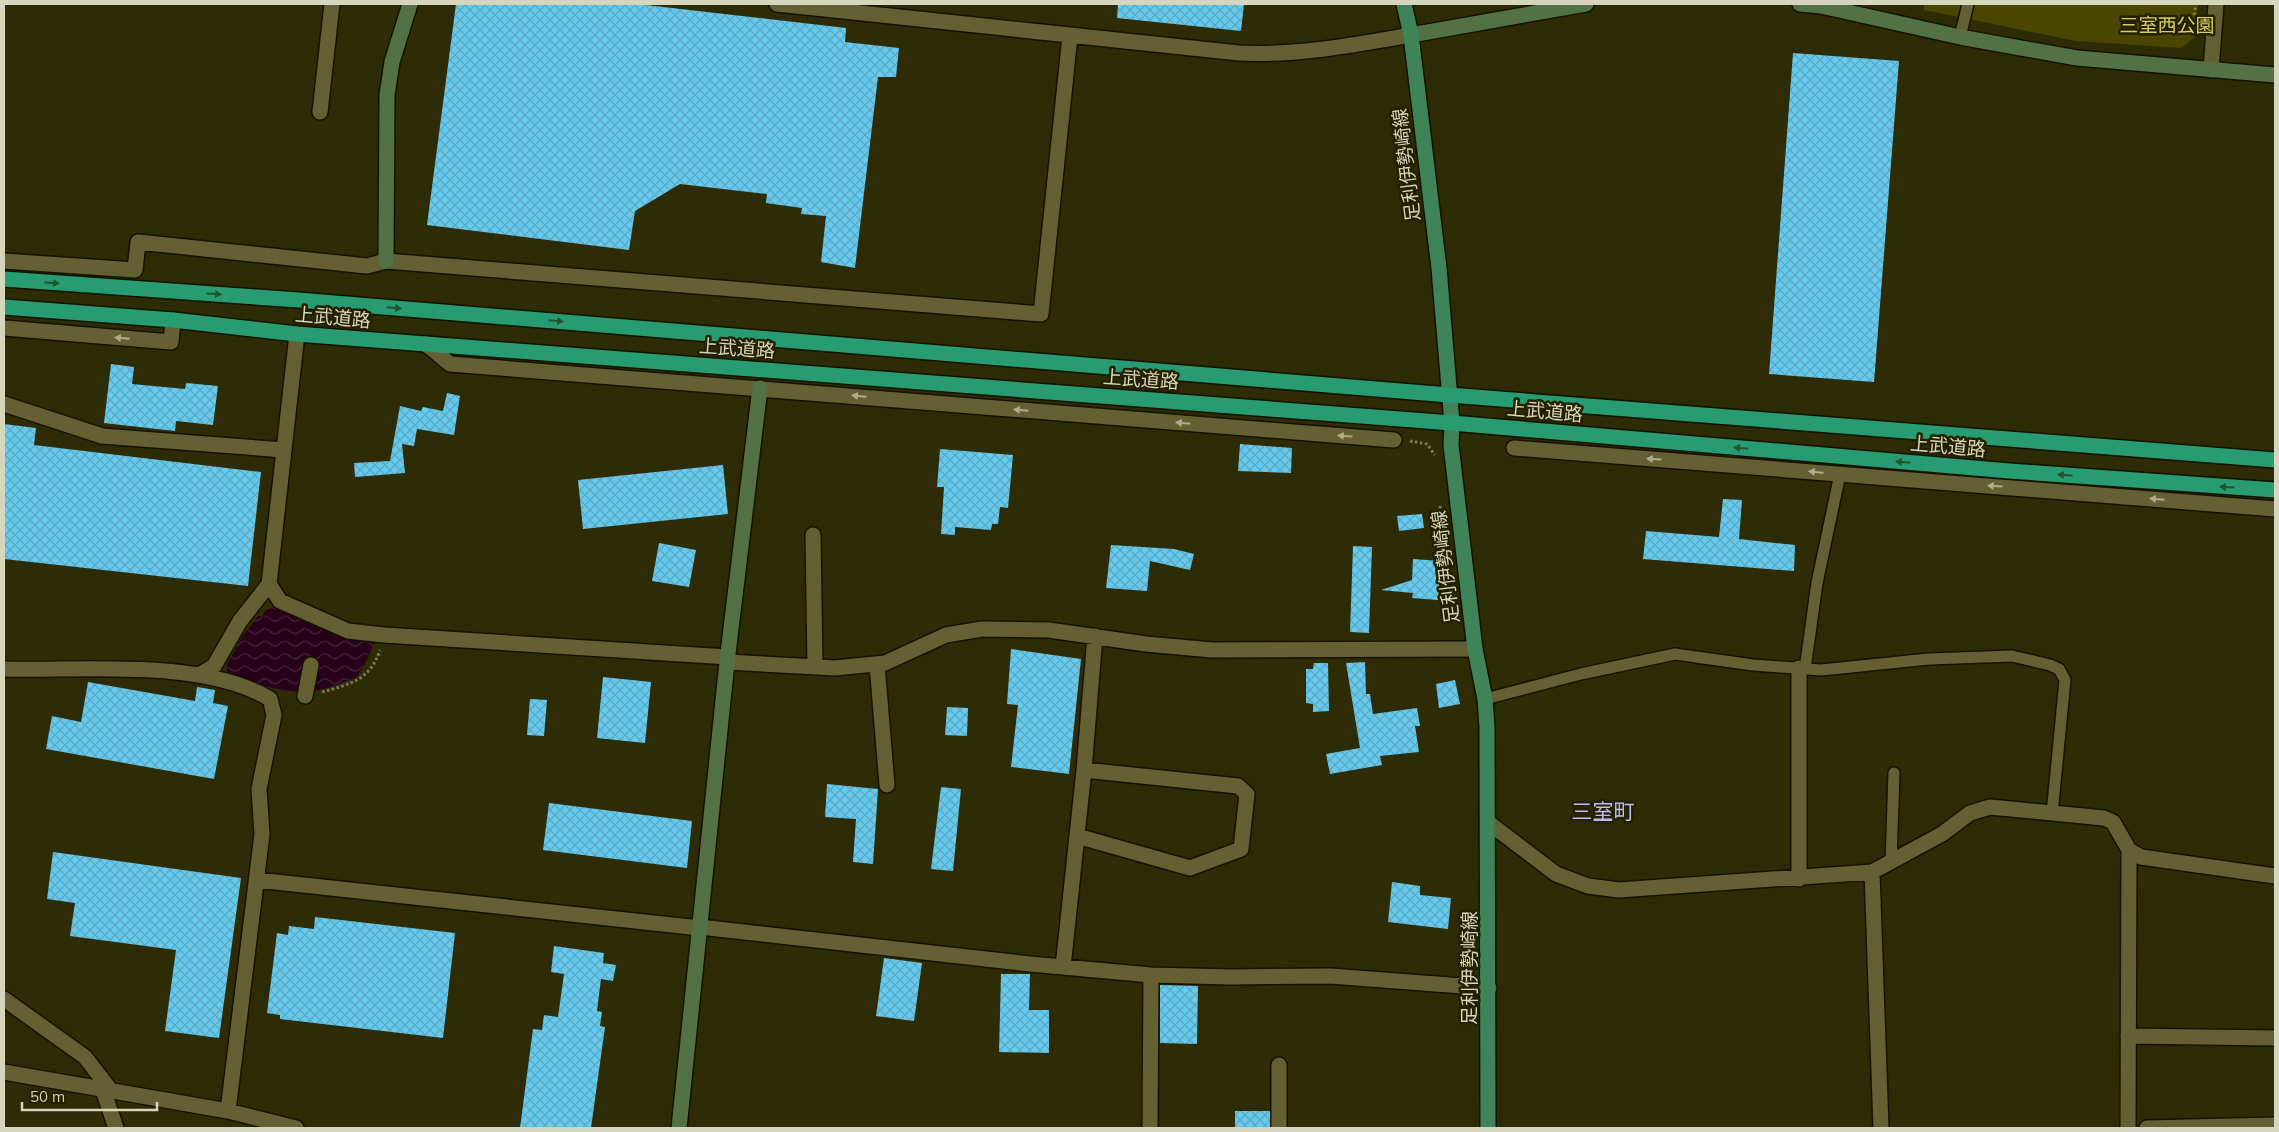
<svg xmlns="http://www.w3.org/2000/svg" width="2279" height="1132" font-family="Mulish,'Noto Sans JP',sans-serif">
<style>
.green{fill:#4a4500}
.water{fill:url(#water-waves)}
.building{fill:url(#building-cross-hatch)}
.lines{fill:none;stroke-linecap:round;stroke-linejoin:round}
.lane-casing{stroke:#151300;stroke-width:14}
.street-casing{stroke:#151300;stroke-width:18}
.secondary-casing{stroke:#151300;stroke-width:18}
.primary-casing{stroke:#151300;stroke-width:18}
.highway-casing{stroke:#151300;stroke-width:18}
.path{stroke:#7d7b5d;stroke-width:3;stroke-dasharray:2.5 2.5;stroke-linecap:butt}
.lane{stroke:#646033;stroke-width:11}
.street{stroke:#646033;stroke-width:15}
.secondary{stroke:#527246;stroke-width:15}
.primary{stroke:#3f8459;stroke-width:15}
.highway{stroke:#279c73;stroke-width:15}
.oneway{fill:#25522e}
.oneway2{fill:#aeac8d}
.labels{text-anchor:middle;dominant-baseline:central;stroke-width:5;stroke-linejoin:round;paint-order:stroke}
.park-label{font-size:19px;fill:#d7ce5b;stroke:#242100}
.street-label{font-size:19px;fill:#d6d5bd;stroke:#242100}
.quarter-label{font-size:21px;fill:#bcbbf4;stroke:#242100}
</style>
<defs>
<pattern id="water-waves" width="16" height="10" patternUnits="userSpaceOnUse" patternTransform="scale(1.25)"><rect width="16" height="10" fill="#270019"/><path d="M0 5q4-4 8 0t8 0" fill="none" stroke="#462438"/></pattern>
<pattern id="building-cross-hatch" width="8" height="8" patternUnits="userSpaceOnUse" patternTransform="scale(1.25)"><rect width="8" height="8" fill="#66caee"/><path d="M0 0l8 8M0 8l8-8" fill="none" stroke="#5ca8c1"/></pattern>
</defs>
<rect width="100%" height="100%" fill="#2e2b07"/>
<path class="green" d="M1924 4H2198L2195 37 2181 48 2076 41 1924 10Z"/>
<path class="water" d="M277 606 374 641 369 656 357 677C343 682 327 690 312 691 283 694 255 683 228 674L226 666 242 637 258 616H262L266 610Z"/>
<path class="building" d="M456 4H637L846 28 845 42 899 48 896 77H878L855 268 821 262 826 216 801 214 802 208 766 203 767 194 680 184 635 211 629 250 427 225Z
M1118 4 1133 5V4H1244L1241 31 1117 18Z
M1793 53 1899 61 1874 382 1769 374Z
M111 364 134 367 132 384 185 389 186 383 218 386 213 425 176 421 175 431 104 423Z
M447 393 460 396 454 435 417 429 414 446 402 444 405 473 355 477 354 463 390 461 400 406 421 411 423 407 443 411Z
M4 424 36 428 34 445 261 472 248 586 4 559Z
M1240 444 1292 448 1291 473 1238 471Z
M940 449 1013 455 1008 508 1000 507 998 524H992L991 530 955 527V535L941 534 944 487H937Z
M723 465 728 514 583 529 578 480Z
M1723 499 1742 500 1739 539 1795 545 1794 571 1643 559 1646 531 1719 537Z
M1422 514 1424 528 1399 531 1397 516Z
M659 543 696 550 689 587 652 581Z
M1111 545 1174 549 1194 554 1190 570 1150 561 1147 591 1106 588Z
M1353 546 1372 547 1369 633 1350 632Z
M1413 559 1441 561 1438 600 1412 598 1413 593 1381 590 1412 580Z
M1011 649 1081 659 1069 774 1011 767 1018 705 1007 704Z
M1365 662 1366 694H1370L1373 714 1417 708 1420 726H1415L1419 752 1380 756 1382 765 1330 774 1326 754 1360 748 1346 663Z
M1314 663H1328L1329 711 1313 712V704L1306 703V669H1313Z
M603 677 651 682 645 743 597 738Z
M1455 680 1460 704 1439 708 1436 684Z
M88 682 195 701 197 687 215 690 213 703 228 706 214 779 46 749 52 716 81 722Z
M530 699 547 700 544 736 527 735Z
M947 707 968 708 967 736 945 735Z
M827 784 878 789 873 864 853 862 856 819 825 817Z
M941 787 961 789 953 871 931 869Z
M549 803 692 821 687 868 543 850Z
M53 852 241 878 219 1038 165 1031 176 950 70 936 75 903 47 899Z
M1392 882 1420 886V895L1451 898 1448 929 1388 922Z
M315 917 455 933 443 1038 280 1019V1015L267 1013 277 933 288 935 289 926 314 929Z
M554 946 604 953 603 963 616 965 613 981 601 979 597 1011 602 1012 600 1026 605 1027 591 1128H520L533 1029 542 1030 544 1015 558 1017 564 974 551 972Z
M884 958 922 963 914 1021 876 1016Z
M1001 974H1030L1029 1010H1049V1053L999 1052Z
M1160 985 1198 986 1197 1044 1160 1043Z
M1235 1111H1270V1128H1235Z"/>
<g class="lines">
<g class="lane-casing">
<path id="lane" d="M1960 37 1968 4
M1805 669 1817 583 1840 474
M1485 699 1581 674 1675 654 1753 665 1821 670 1929 659 2012 656 2050 665 2059 669 2065 680 2052 814
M1891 863 1894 773"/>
</g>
<g class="street-casing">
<path id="street" d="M777 4 1239 53C1297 56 1353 45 1411 35
M2211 70 2216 4
M320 112 332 4
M4 261 135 270 138 242 367 266 386 261 1041 314 1070 36
M4 328 171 342 173 320
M426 344 450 364 1394 440
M4 404 102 436 284 450
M1514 448 2275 509
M813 535 815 667
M269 584 280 601 348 631 384 635 728 657
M727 662 835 668 885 663 946 635 982 629 1049 630 1146 644 1212 650 1475 649
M877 664 887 785
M4 669C82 671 202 658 270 699L274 715 259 789 262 834 228 1111
M201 674 214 666 240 621 269 584 297 334
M305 696 311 665
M1489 823 1556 874 1588 886 1619 890 1872 872 1942 834 1970 813 1990 807 2104 818 2113 822 2129 850 2128 1128
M1077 836 1190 868 1241 849 1247 794 1238 786 1084 770
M2129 850 2141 857 2275 876
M1872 872 1881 1128
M1799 879V668
M257 880 700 928
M700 927 1030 964 1151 975 1230 977 1330 976 1489 988
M1063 967 1084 770 1095 636
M4 999 85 1057 112 1092
M2128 1036 2275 1038
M1279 1065V1128
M4 1072 228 1111 296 1128
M103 1090 116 1128
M1150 1128 1151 975
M2147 1128 2275 1125"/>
</g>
<g class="secondary-casing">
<path id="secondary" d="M1800 4 1821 6 1960 37 2077 58 2275 75
M1411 35 1586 4
M386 261 387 95 392 62 410 4
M679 1128 727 662 760 388"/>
</g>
<g class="primary-casing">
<path id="primary" d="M1404 4 1411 35 1439 268 1452 423 1451 445 1475 649 1485 699 1487 727 1488 1128"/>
</g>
<g class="highway-casing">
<path id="highway" d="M4 279 298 300 1449 395 2275 460
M4 307 173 320 297 334 1452 423 2009 471 2275 490"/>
</g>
<path class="path" d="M2194 15 2196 4
M1410 441 1427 444 1435 455
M1440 506 1447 569
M322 692C351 684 370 680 380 650"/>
<use href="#lane" class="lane"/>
<use href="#street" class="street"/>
<use href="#secondary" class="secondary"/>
<use href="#primary" class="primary"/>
<use href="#highway" class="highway"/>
</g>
<defs><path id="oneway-solid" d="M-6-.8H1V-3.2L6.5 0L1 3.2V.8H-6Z" transform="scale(1.25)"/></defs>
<g class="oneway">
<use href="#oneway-solid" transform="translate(52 283) rotate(4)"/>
<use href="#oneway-solid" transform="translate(214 294) rotate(4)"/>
<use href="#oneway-solid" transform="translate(394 308) rotate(5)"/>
<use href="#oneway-solid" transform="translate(556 321) rotate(5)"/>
<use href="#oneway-solid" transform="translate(1741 448) rotate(-175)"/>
<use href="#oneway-solid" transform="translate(1903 462) rotate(-175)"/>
<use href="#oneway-solid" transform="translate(2065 475) rotate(-176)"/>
<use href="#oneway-solid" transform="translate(2227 487) rotate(-176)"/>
</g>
<g class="oneway2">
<use href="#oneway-solid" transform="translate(122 338) rotate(-175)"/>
<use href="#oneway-solid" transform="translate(859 396) rotate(-175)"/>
<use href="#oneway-solid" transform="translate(1021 410) rotate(-175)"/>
<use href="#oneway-solid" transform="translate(1183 423) rotate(-175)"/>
<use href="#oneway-solid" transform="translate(1345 436) rotate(-176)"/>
<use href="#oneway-solid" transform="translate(1654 459) rotate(-176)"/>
<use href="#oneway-solid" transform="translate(1816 472) rotate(-175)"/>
<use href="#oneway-solid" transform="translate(1995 486) rotate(-176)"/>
<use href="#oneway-solid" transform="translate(2157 499) rotate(-175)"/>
</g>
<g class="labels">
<g class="park-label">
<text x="2167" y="25">三室西公園</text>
</g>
<g class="street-label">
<text transform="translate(1406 165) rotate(-97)">足利伊勢崎線</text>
<text transform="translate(333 317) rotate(5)">上武道路</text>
<text transform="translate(737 348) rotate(4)">上武道路</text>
<text transform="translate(1141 379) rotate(4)">上武道路</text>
<text transform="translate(1545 411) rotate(5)">上武道路</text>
<text transform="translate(1948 446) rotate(5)">上武道路</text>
<text transform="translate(1445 567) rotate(-97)">足利伊勢崎線</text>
<text transform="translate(1469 968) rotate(-90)">足利伊勢崎線</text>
</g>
<g class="quarter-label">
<text x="1603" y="811">三室町</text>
</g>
</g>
<rect width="2279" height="1132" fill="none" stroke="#d6d5bd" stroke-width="10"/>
<path d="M22 1102v8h135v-8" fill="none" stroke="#d6d5bd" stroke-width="2.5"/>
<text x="30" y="1102" font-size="15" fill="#d6d5bd" stroke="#242100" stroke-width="4" paint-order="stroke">50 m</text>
</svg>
